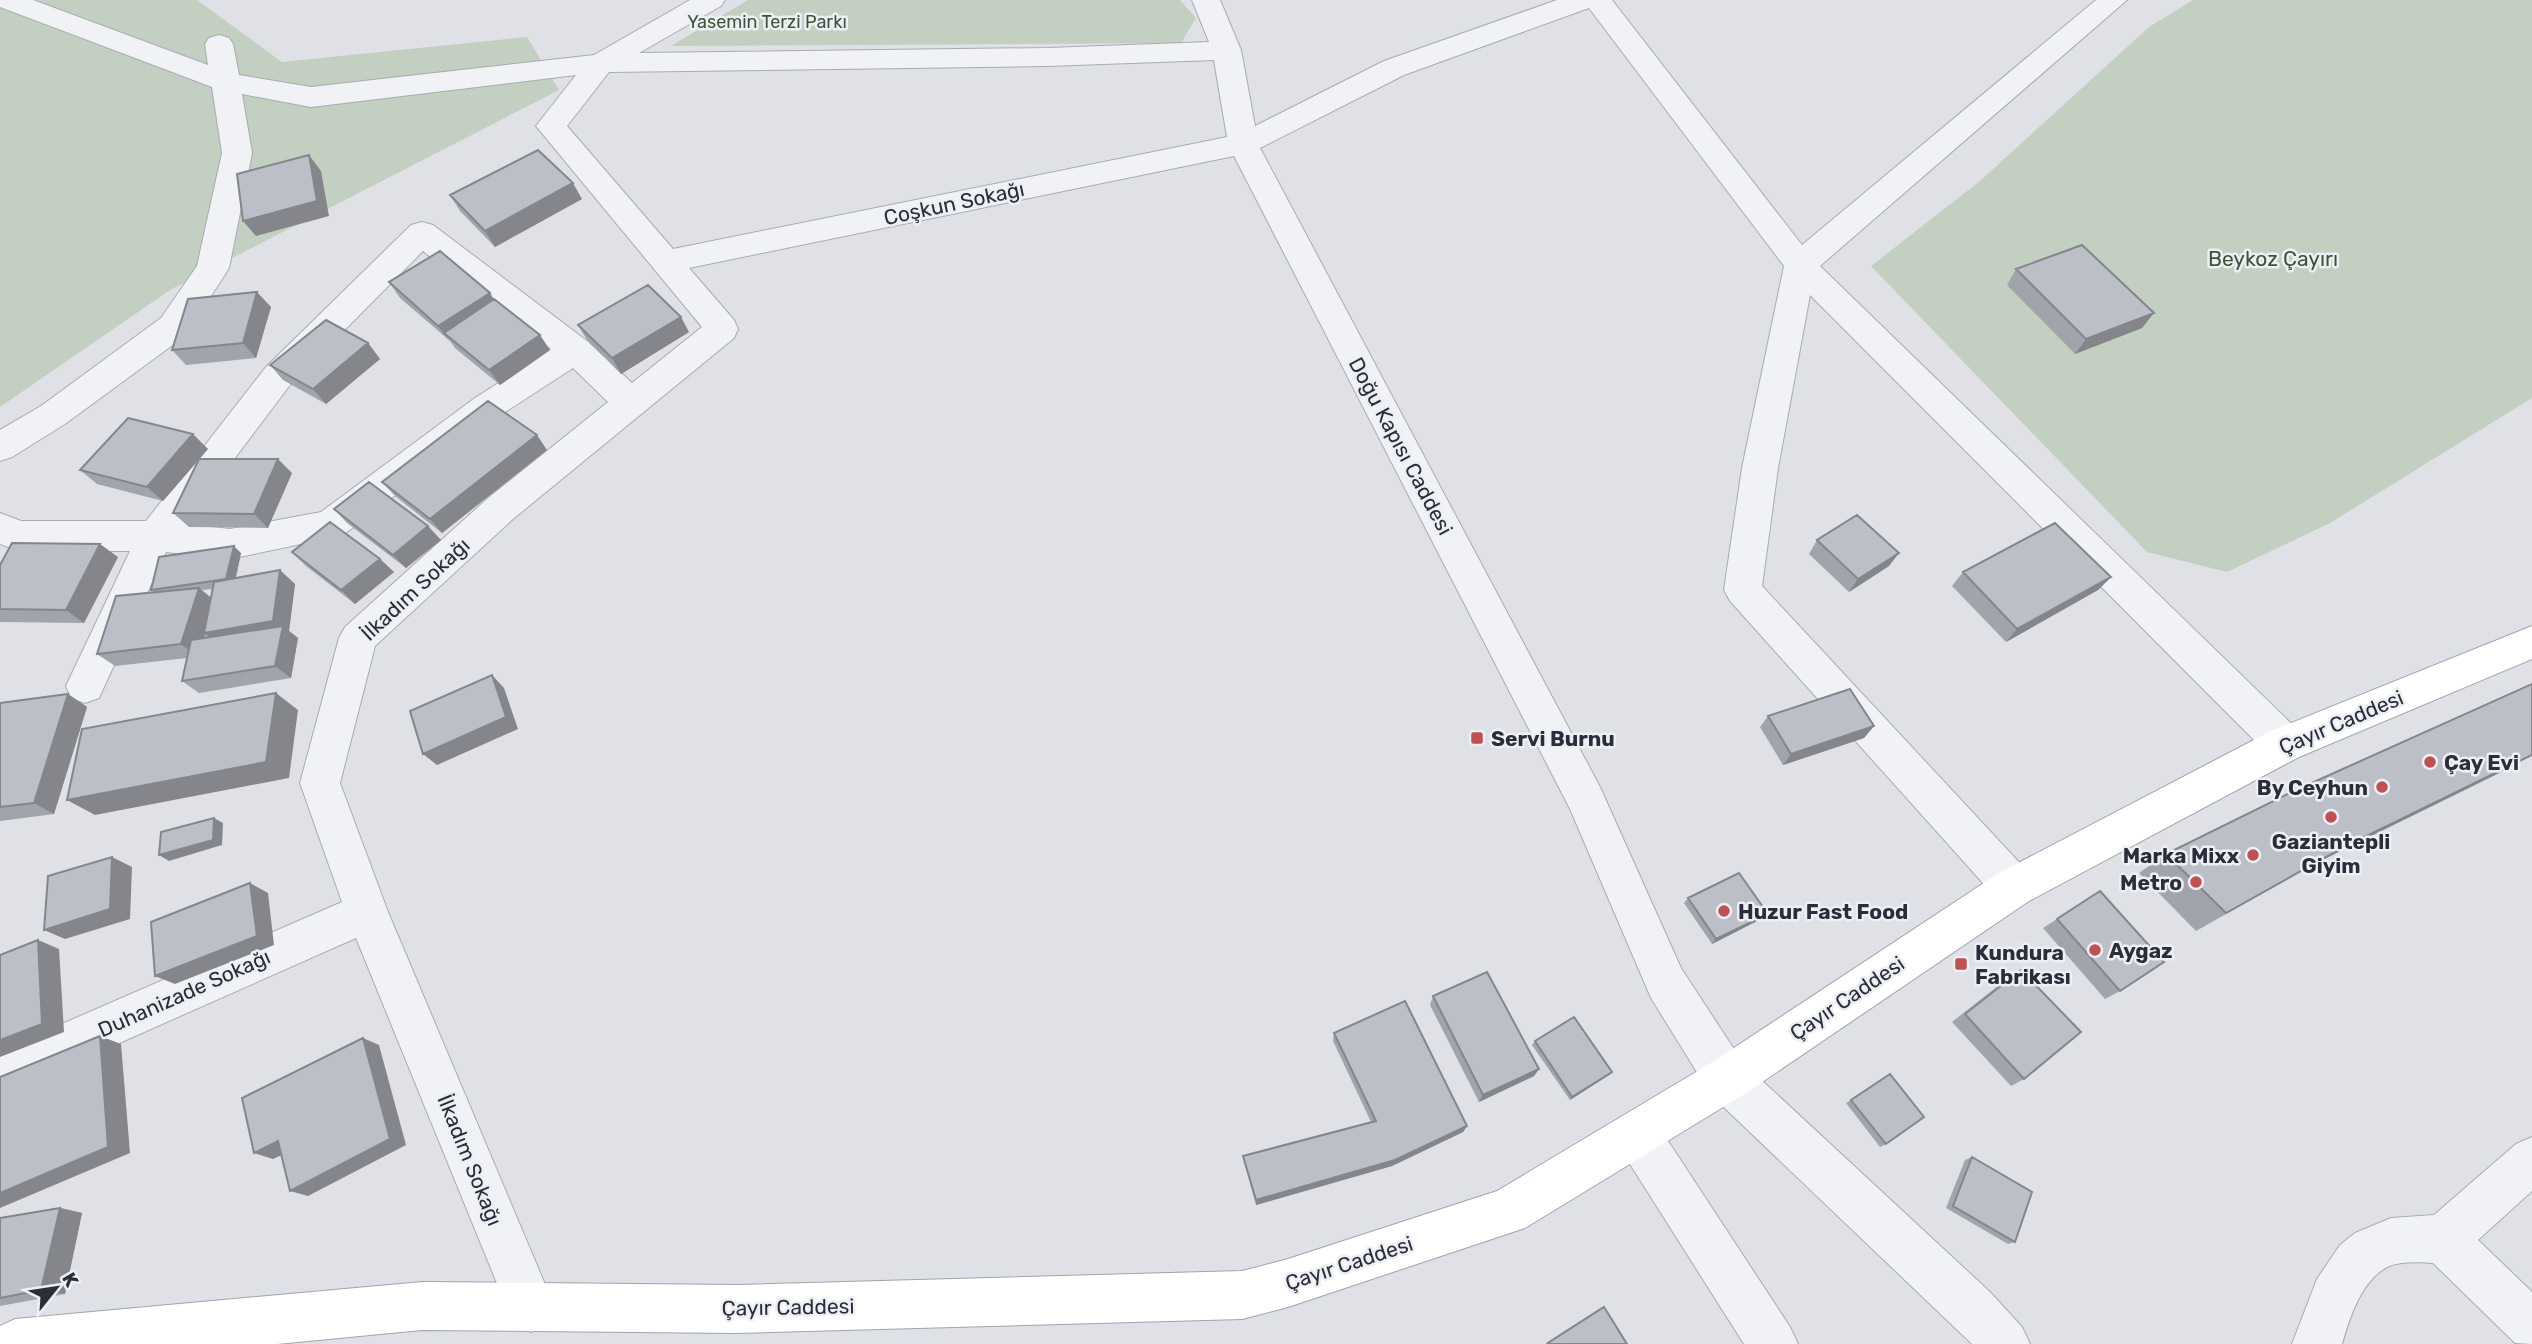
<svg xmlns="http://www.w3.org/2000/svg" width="2532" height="1344" font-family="Rubik,sans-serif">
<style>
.green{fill:#c3cfc1}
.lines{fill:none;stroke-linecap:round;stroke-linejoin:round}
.minor-casing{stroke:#a8abb3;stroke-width:2}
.major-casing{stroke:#9fa4b0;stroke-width:2}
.minor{fill:#f1f2f5;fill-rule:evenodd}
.major{fill:#fff;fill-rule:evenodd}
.wall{fill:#a2a4ac;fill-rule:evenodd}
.shaded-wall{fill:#84868c}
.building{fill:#bcbfc8;stroke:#84868c;stroke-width:2}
.poi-dot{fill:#bd5154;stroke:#eeeff4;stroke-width:2.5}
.labels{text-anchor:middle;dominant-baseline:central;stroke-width:5;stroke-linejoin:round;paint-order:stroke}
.far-park-label{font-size:18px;fill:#3a5538;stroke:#eeeff4}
.street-label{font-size:21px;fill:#292e3b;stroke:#eeeff4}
.park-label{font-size:21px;fill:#3a5538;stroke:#eeeff4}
.poi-label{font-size:21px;font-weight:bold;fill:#292e3b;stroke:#eeeff4;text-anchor:start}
</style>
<rect width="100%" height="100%" fill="#dfe1e6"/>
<path class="green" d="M0 0H197L282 62 527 37 559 90 170 290 0 407Z
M748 0H1180L1196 18 1181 43 671 46Z
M2193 0H2532V398L2330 523 2227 572 2147 552 1871 266 1980 181 2149 27Z"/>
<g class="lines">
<g class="minor-casing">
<path id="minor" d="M0 0H33L208 65 205 44 209 38 219 35 229 38 233 44 239 75 311 87 594 55 690 0H725L721 6 639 53 1048 48 1209 42 1192 0H1220L1241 50 1255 126 1384 61 1557 0H1612L1802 245 2096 0H2127L1820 266 2299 731 2305 744 2299 757 2285 762 2271 757 1810 295 1778 468 1762 586 2029 873 2035 887 2029 901 2014 907 1999 901 1730 601 1724 590 1742 468 1784 266 1589 8 1404 75 1260 148 1600 787 1681 968 1743 1063 1990 1292 2022 1327 2030 1344H1972L1711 1095 1651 998 1570 809 1234 156 689 268 734 320 738 329 734 338 513 519 375 646 340 783 388 912 555 1308 548 1325 531 1332 514 1325 356 938 0 1096V1051L342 902 300 783 339 638 345 627 487 499 608 402 573 368 499 416 343 535 230 559 166 552 99 698 85 703 71 698 66 686 130 551H19L0 544V513L21 521H146L266 367 411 225 422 222 433 225 587 341 632 383 702 327 536 126 576 75 311 107 242 94 252 153 229 268 224 276 185 336 65 424 12 457 0 461V430L41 406 161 318 197 266 222 153 212 87 0 7ZM1214 60 1227 137 673 249 567 126 609 72 1048 66ZM423 251 551 349 475 398 321 512 230 529 185 524 290 385Z
M1637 1111 1653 1118 1790 1327 1798 1344H1744L1621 1150 1614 1134 1621 1118Z
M2532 1137V1191L2478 1240 2532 1292V1344L2515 1343 2433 1263C2420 1262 2402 1261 2389 1266 2361 1280 2350 1317 2342 1344H2292L2317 1279 2340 1245 2355 1233 2391 1218 2434 1215 2516 1144Z"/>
</g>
<g class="major-casing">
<path id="major" d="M2532 626V659L2299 757 2029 901 1743 1095 1525 1228 1288 1307 1242 1319 737 1333 422 1330 277 1344H0V1326L15 1319 422 1282 737 1285 1242 1271 1288 1259 1497 1191 1711 1063 1999 873 2271 731Z"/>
</g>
<use href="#minor" class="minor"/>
<use href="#major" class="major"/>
</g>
<path class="wall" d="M450 195 582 199 495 247 460 211Z
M2016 269 2142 328 2075 354 2007 285Z
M389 282 494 299 550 350 500 385 455 348 450 341 400 298Z
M271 307 256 358 186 365 172 350Z
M578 325 689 332 621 374 587 340Z
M368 343 380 359 326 404 283 380 270 365Z
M208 449 163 501 97 484 80 470Z
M547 450 442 533 395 496 382 482Z
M292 473 268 528 189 527 173 513Z
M334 509 441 540 406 568 347 523Z
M1817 540 1889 566 1849 592 1809 554Z
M292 552 380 559 394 572 355 604 306 566Z
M241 553 236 578 295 584 289 631 298 638 291 678 199 693 182 681 187 658 115 666 97 654 154 592 151 590ZM212 589 211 598 202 590Z
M118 557 84 623 0 622V565Z
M1963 572 2111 577 2098 590 2006 642 1952 586Z
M68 694 87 707 54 814 0 821V703Z
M1768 716 1874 726 1864 738 1783 765 1760 727Z
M2532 755 2495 775 2312 865 2196 931 2139 873 2166 854Z
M1688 898 1763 918 1712 944 1684 903Z
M2057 919 2120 991 2105 999 2043 928Z
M2021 970 2024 1079 2011 1086 1952 1022 2008 978Z
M1433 996 1539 1069 1534 1076 1479 1102 1430 1005Z
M1334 1033 1467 1126 1463 1132 1392 1166 1256 1205 1244 1161 1243 1156 1371 1122 1333 1041Z
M1535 1041 1612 1072 1609 1075 1570 1100 1532 1045Z
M1890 1074 1886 1144 1880 1147 1846 1103Z
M1972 1157 2015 1242 2008 1244 1946 1208 1965 1160Z
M60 1208 82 1213 65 1294 0 1306V1218Z
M1604 1307 1627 1344H1545L1598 1310Z"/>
<path class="shaded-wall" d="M309 155 321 171 329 216 256 236 243 221Z
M573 183 582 199 495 247 485 231Z
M257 292 271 307 256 358 243 343Z
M490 293 500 309 444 333 449 341 438 326Z
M2154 313 2142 328 2075 354 2086 339Z
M681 317 689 332 621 374 612 358Z
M540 335 550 350 500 385 489 370Z
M368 343 380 359 326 404 313 389Z
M193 434 208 449 163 501 147 487Z
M537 435 547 450 442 533 430 519Z
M278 459 292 473 268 528 254 514Z
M428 526 441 540 406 568 393 555Z
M100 544 118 557 84 623 66 610Z
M234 546 241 553 234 585 226 579Z
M1899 553 1889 566 1849 592 1858 579Z
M380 559 394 572 355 604 341 590Z
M280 570 295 584 289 631 298 638 291 678 275 666 220 645 205 633 198 657 181 644 199 588 215 601Z
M2111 577 2098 590 2006 642 2017 629Z
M492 675 504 688 518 729 437 765 423 754Z
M276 693 298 710 289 778 95 815 67 800Z
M68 694 87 707 54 814 34 803Z
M1874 726 1864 738 1783 765 1791 754Z
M2532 755 2495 775 2312 865 2196 931 2344 847Z
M214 818 223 823 222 845 169 861 159 855Z
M112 857 132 867 130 919 65 939 44 930Z
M250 883 268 893 274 945 175 984 155 976Z
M1768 914 1763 918 1712 944 1716 939Z
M38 940 59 949 64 1032 0 1057V1040Z
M100 1036 121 1044 130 1153 0 1208V1193Z
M363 1038 379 1045 406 1145 308 1196 290 1191Z
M1539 1069 1534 1076 1479 1102 1483 1095Z
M1612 1072 1609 1075 1570 1100 1572 1097Z
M1467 1126 1463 1132 1392 1166 1256 1205V1200Z
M278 1141 297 1148 273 1159 254 1153Z
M60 1208 82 1213 65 1294 41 1290Z"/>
<path class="building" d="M538 150 573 183 485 231 450 195Z
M309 155 317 201 243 221 237 174Z
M2082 245 2154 313 2086 339 2016 269Z
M440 251 490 293 438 326 389 282Z
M648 285 681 317 612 358 578 325Z
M257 292 243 343 172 350 188 299Z
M494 299 540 335 489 370 444 333Z
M326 320 368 343 313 389 270 365Z
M488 401 537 435 430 519 382 482Z
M128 418 193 434 147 487 80 470Z
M199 459H278L254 514 173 513Z
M369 482 428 526 393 555 334 509Z
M1857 515 1899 553 1858 579 1817 540Z
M330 522 380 559 341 590 292 552Z
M2055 523 2111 577 2017 629 1963 572Z
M12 543 100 544 66 610 0 609V565Z
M234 546 226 579 151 590 159 557Z
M280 570 273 621 204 633 214 582Z
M199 588 181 644 97 654 116 596Z
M283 626 275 666 182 681 191 640Z
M492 675 506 717 423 754 410 711Z
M2532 684V755L2344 847 2226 913 2166 854 2296 790Z
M1850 689 1874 726 1791 754 1768 716Z
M276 693 266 762 67 800 82 729Z
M68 694 34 803 0 807V703Z
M214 818 213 840 159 855 161 832Z
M112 857 110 909 44 930 48 876Z
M1739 873 1768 914 1716 939 1688 898Z
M250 883 257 936 155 976 151 922Z
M2100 891 2164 962 2120 991 2057 919Z
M38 940 42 1024 0 1040V955Z
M2021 970 2081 1032 2024 1079 1965 1014Z
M1487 972 1539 1069 1483 1095 1433 996Z
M1405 1001 1467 1126 1395 1160 1256 1200 1243 1156 1376 1121 1334 1033Z
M1574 1017 1612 1072 1572 1097 1535 1041Z
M100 1036 108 1147 0 1193V1077Z
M363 1038 390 1139 290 1191 278 1141 254 1153 242 1098Z
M1890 1074 1924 1117 1886 1144 1851 1100Z
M1972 1157 2032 1192 2015 1242 1953 1206Z
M60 1208 41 1290 0 1298V1218Z
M1604 1307 1627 1344H1549L1548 1343Z"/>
<g class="poi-dot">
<rect x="1470" y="731" width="14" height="14" rx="3.5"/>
<circle cx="2430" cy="762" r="7"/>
<circle cx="2382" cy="787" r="7"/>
<circle cx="2331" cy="817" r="7"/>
<circle cx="2253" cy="855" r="7"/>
<circle cx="2196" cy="882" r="7"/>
<circle cx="1724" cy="911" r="7"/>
<circle cx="2095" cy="950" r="7"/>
<rect x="1954" y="957" width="14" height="14" rx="3.5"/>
</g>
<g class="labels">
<g class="far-park-label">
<text x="767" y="22">Yasemin Terzi Parkı</text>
</g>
<g class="street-label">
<text transform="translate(954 203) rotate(-12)">Coşkun Sokağı</text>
<text transform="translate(1401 446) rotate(62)">Doğu Kapısı Caddesi</text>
<text transform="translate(415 589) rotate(-43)">İlkadım Sokağı</text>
<text transform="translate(2341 722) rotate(-23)">Çayır Caddesi</text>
<text transform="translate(184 993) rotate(-24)">Duhanizade Sokağı</text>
<text transform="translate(1847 998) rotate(-34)">Çayır Caddesi</text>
<text transform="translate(470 1160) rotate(68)">İlkadım Sokağı</text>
<text transform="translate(1349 1263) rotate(-18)">Çayır Caddesi</text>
<text transform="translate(788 1307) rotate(-1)">Çayır Caddesi</text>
</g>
<g class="park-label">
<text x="2273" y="258">Beykoz Çayırı</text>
</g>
<g class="poi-label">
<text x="1491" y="738">Servi Burnu</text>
<text x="2444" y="762">Çay Evi</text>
<text x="2368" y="787" text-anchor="end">By Ceyhun</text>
<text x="2331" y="841" text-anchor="middle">Gaziantepli<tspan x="2331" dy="24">Giyim</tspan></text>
<text x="2239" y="855" text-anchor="end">Marka Mixx</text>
<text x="2182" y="882" text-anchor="end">Metro</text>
<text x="1738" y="911">Huzur Fast Food</text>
<text x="2109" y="950">Aygaz</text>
<text x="1975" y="952">Kundura<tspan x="1975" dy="24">Fabrikası</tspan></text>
</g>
</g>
<g transform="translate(56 1288) rotate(60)" stroke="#eeeff4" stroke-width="5" paint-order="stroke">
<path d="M0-5L12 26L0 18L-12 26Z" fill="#292e3b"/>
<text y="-10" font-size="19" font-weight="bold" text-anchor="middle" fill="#292e3b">K</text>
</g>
</svg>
